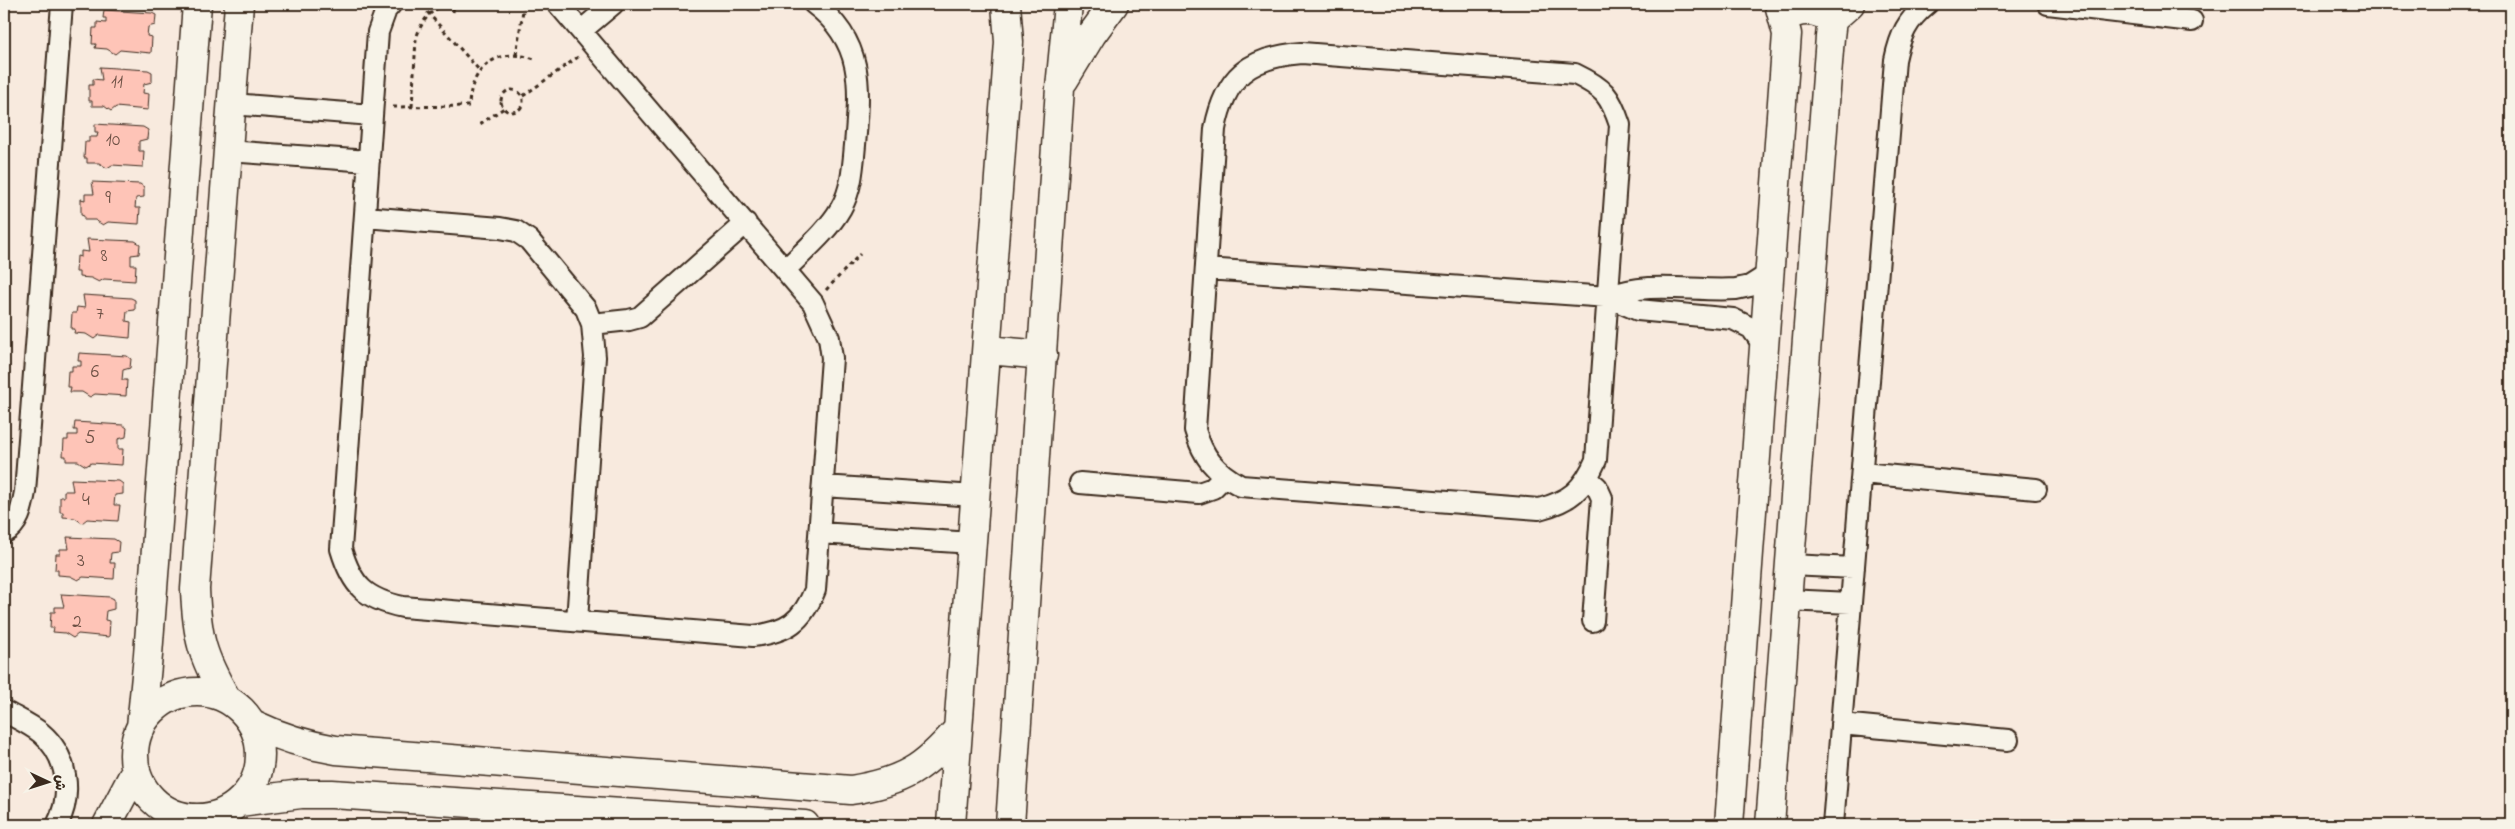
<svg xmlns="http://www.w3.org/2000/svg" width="2515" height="829" font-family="'Indie Flower','Playpen Sans Arabic',sans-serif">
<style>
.building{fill:#fec4b7;stroke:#3b2a1e}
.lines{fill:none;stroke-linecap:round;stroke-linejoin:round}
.street-casing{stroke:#3b2a1e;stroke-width:24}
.secondary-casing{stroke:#3b2a1e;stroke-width:31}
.path{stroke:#3b2a1e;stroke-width:3;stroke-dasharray:4 4;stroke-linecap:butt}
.street{stroke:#f7f3e8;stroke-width:20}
.secondary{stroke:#f7f3e8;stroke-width:28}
.labels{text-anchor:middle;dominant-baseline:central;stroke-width:5;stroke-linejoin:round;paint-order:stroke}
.number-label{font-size:19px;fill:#6c5044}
</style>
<rect width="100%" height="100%" fill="#f8eade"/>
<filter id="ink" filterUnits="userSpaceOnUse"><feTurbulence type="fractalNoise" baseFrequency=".02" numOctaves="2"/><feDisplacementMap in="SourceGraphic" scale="10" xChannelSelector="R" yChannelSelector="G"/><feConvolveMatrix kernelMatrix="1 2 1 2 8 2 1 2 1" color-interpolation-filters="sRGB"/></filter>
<g filter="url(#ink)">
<path class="building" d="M104 10 152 13 156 15 155 25 148 27 147 36 152 37 151 53 120 50 115 54 107 49 95 48 96 44H92L93 28H97V22L106 23V18H103Z
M100 67 148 70 152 72V82L144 84 143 93 149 94 148 110 116 107 111 111 104 106H92V101H89V85H93V79L102 80Z
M95 124 143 127 148 130 147 139 139 141V151H144L143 167 112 165 107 168 99 163H87V158H84L85 142H89V137H97L98 132H95Z
M92 182 140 184 144 187V197L136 198 135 208H140L139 224 108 222 103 225 95 220H84V216L81 215V199L85 200V194H94Z
M87 239 135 241 140 244 139 254 131 255V265H136L135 281 104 279 99 282 91 278 79 277V272H76L77 256 81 257V251L89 252Z
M83 295 131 298 135 300V310L127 311 126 321 131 322 130 338 99 335 94 339 86 334 74 333 75 329H71L72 313H76L77 307 85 308Z
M79 353 127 356 131 359 130 368 123 370 122 380H127L126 396 95 394 90 397 82 392H70L71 387H67L68 371H72V366H81V361H78Z
M75 422 123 425 127 428 126 437 118 439V449H123L122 465 91 463 86 466 78 461H66V456H63L64 440H68V435H77V430H74Z
M71 479 119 481 123 484V494L115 495 114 505H120L118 521 87 519 82 523 75 518 63 517V512H60V497H64V491H73Z
M67 537 114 539 119 542 118 552 111 553 110 563H115L114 579 83 577 78 580 70 576 58 575V570H55L56 554H60V549H69Z
M61 594 110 597 114 599V609L106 611 105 620 110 621 109 637 78 634 73 638 65 633 53 632 54 628H50L51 612H55V607H64Z"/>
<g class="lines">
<g class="street-casing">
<path id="street" d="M391 4 386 10 378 32 341 549C352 586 365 599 403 607L753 636C787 632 802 622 815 590L832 358 829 338 813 303 558 4
M2048 4 2192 21
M582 30 613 4
M1302 53 1575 74C1604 88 1610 95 1620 125L1596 460C1583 490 1570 501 1539 509L1241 486C1215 472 1203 457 1195 430L1215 129C1225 77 1248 57 1302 53Z
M232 104 372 115
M228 151 369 161
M365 217 500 228 516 231 529 240 586 309 592 324 595 357 577 621
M1206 269 1608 297C1649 280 1693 292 1736 289L1750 286 1769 274
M785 270C804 251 828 231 841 208 852 189 853 166 855 145 860 88 865 42 814 4
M1608 297 1638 310 1733 319 1751 328 1764 346
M592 324 629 320 640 317 746 223
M1862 473 2036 489
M1588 479 1597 487 1602 498 1593 621
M1080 483 1199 493 1213 488 1224 477
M823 486 976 496
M4 533C19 525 22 508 25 492L62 4
M820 533 972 543
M1790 565 1854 568
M1787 600 1851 603
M4 711C16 718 30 724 41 733 68 756 73 794 57 825
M1841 724 2008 740
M1833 825 1895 60C1900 36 1907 20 1927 4"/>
</g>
<g class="secondary-casing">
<path id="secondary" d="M1784 18C1801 8 1816 9 1832 20
M1064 80 1092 34 1114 4
M987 350 1043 355
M134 755a63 63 0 1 1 126 0a63 63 0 1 1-126 0Z
M226 698C202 656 197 638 195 589L239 4
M253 724C280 737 306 745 336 750L851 790C902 782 924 769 958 729
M141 727 148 655 197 4
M240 802 301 794H332L805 825
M107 825 136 770
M951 825 1009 42 1006 4
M1010 825 1060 88 1068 4
M1729 825 1787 34 1779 4
M1770 825 1830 37 1832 20 1850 4"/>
</g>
<path class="path" d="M422 6 480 71
M453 12 454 4
M516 55 524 4
M501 101a11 11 0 1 1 22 0a11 11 0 1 1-22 0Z
M523 96 578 57
M393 107 469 106C470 68 497 46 534 59
M412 107 416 39C421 22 429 11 446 4
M480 124 504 108
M826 290 860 254"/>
<use href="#street" class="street"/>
<use href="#secondary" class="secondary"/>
</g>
</g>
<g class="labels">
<g class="number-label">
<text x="117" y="82">11</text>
<text x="113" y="140">10</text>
<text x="108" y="198">9</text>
<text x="104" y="256">8</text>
<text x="100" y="314">7</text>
<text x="95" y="372">6</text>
<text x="90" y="438">5</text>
<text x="86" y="500">4</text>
<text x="81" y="561">3</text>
<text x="77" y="622">2</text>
</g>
</g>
<rect width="2515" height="829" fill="none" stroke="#f7f3e8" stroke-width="20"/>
<rect x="10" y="10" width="2495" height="809" fill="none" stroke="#3b2a1e" stroke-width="2" filter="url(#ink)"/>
<g transform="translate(48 782) rotate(94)" stroke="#f7f3e8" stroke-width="4" paint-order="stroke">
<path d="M0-4L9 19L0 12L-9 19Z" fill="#3b2a1e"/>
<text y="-8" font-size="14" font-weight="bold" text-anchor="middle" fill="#3b2a1e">ش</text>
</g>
</svg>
